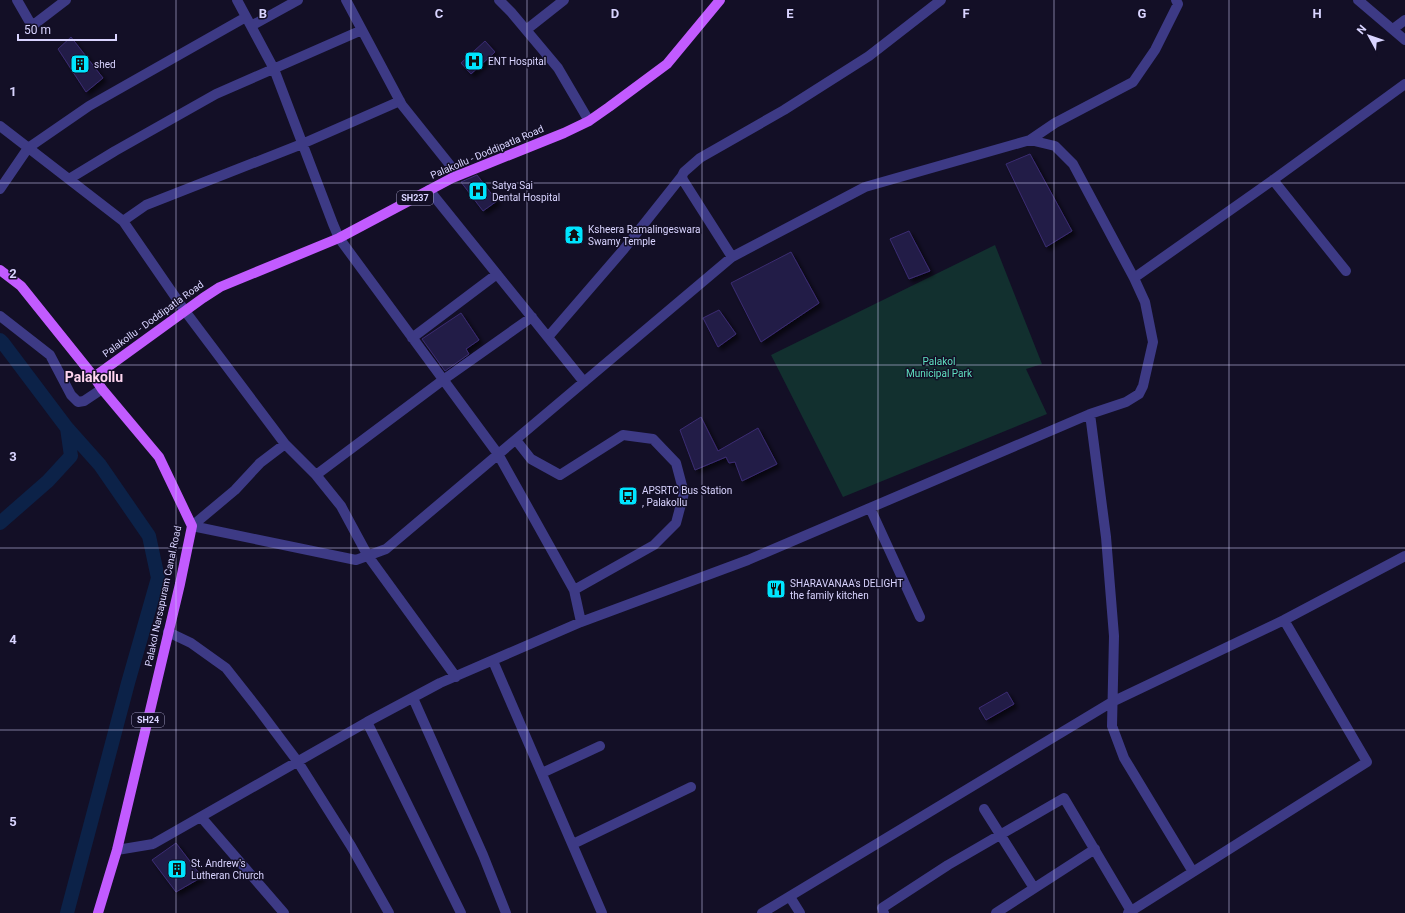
<svg xmlns="http://www.w3.org/2000/svg" width="1405" height="913" font-family="Roboto,sans-serif">
<style>
.green{fill:#12302f}
.lines{fill:none;stroke-linecap:round;stroke-linejoin:round}
.canal{stroke:#0c2248;stroke-width:14}
.building{fill:#241b47;stroke:#3b2d73;filter:url(#shadow)}
.minor{stroke:#3d3a85;stroke-width:10}
.major{stroke:#c25bff;stroke-width:10}
.grid{fill:none;stroke:#d9d4ff;stroke-width:1;stroke-opacity:0.55}
.labels{text-anchor:middle;dominant-baseline:central;stroke-width:3;stroke-linejoin:round;paint-order:stroke}
.shield{fill:#130f26;stroke:#9e99be;stroke-width:1}
.shield-label{font-size:9px;font-weight:bold;fill:#d9d4ff}
.poi-label{font-size:10px;fill:#d9d4ff;stroke:#130f26;text-anchor:start}
.street-label{font-size:10px;fill:#d9d4ff;stroke:#130f26}
.park-label{font-size:10px;fill:#5fe0c0;stroke:#130f26}
.district-label{font-size:14px;font-weight:bold;fill:#ffd6f0;stroke:#130f26}
.grid-label{font-size:13px;text-anchor:middle;font-weight:bold;fill:#d9d4ff;stroke:#130f26;stroke-width:3;stroke-linejoin:round;paint-order:stroke}
</style>
<defs>
<filter id="shadow"><feDropShadow dx="3.5" dy="3.5" stdDeviation="2" flood-color="#0009"/></filter>
</defs>
<rect width="100%" height="100%" fill="#130f26"/>
<path class="green" d="M995 245 1042 364 1026 369 1047 414 843 497 771 355Z"/>
<g class="lines">
<path class="canal" d="M0 340 3 343 67 428 71 456 48 481 0 523
M67 913 128 683 158 578 149 536 100 465 67 428"/>
</g>
<path class="building" d="M71 37 103 78 86 92 58 49Z
M485 41 495 52 471 74 461 63Z
M1030 154 1072 231 1046 247 1006 164Z
M477 175 497 201 483 211 461 182Z
M909 231 930 271 909 279 890 239Z
M791 252 819 303 761 342 731 283Z
M719 310 736 334 718 347 703 318Z
M461 313 479 340 466 349 469 354 445 371 422 339Z
M701 417 718 451 758 428 777 464 742 481 735 462 729 463 726 457 695 470 680 430Z
M1007 692 1014 704 986 720 979 708Z
M176 843 202 877 176 892 152 860Z"/>
<g class="lines">
<path class="minor" d="M17 0 32 26 66 0
M237 0 274 69 333 224 339 238 498 454 574 590 581 622
M346 0 402 105 458 175
M499 0 511 12 558 68 589 121
M1358 0 1405 40
M251 26 298 0
M1393 29 1405 20
M526 30 564 0
M0 126 123 221 185 311 285 444 260 463 235 490 192 526
M1030 140 1055 123 1133 82 1155 50 1178 4 1176 0
M69 179 115 151 216 94 362 30
M1273 180 1346 271
M0 189 28 148 89 106 246 17
M429 190 584 382
M123 221 146 205 302 144 400 101
M732 257 683 180 682 176 684 172 700 158 784 110 869 56 941 0
M1134 278 1273 180 1405 84
M0 316 50 355 71 395 78 402 84 401 102 389
M548 337 624 249 682 176
M412 338 497 274
M1090 414 1106 537 1114 636 1112 726 1124 758 1193 872
M516 440 531 459 560 475 623 435 653 439 676 463 684 493 676 523 654 545 574 590
M285 444 316 475 341 506 368 556 456 677
M316 475 443 380 532 317
M870 508 920 617
M168 632 191 643 226 668 259 710 298 762 351 846 389 913
M493 661 602 913
M413 698 483 855 506 913
M367 722 461 913
M542 773 600 746
M984 809 1034 888
M201 817 284 913
M573 844 691 787
M117 850 153 844 367 722 440 683 581 622 748 560 1090 414 1126 402 1139 394 1143 386 1153 342 1145 302 1134 278 1073 164 1055 146 1030 140 865 187 732 257 386 549 356 560 192 526
M790 897 800 913
M762 913 1112 702 1284 620 1405 556
M884 913 882 908 948 865 1064 798 1131 911
M996 913 1095 849
M1128 913 1367 762 1284 620"/>
<path class="major" d="M0 270 21 286 94 377 102 389 159 457 192 526 180 584 117 850 98 913
M94 377 203 298 220 287 339 238 452 178 564 133 589 121 609 107 667 64 720 0"/>
</g>
<path class="grid" d="M176 0V913M351 0V913M527 0V913M702 0V913M878 0V913M1054 0V913M1229 0V913M0 183H1405M0 365H1405M0 548H1405M0 730H1405"/>
<defs>
<g id="hospital-square" transform="scale(1)"><rect x="-9" y="-9" width="18" height="18" rx="4" fill="#00e5ff" stroke="#130f26"/><path d="M-5-5h3v3.5h4V-5h3V5h-3V1.5h-4V5h-3Z" fill="#111"/></g>
<g id="building-square" transform="scale(1)"><rect x="-9" y="-9" width="18" height="18" rx="4" fill="#00e5ff" stroke="#130f26"/><path d="M-4-6H4V6H1V3H-1V6H-4ZM-2.5-4.3h1.7v1.8h-1.7ZM.8-4.3h1.7v1.8H.8ZM-2.5-1h1.7V.8h-1.7ZM.8-1h1.7V.8H.8Z" fill="#111"/></g>
<g id="temple-square" transform="scale(1)"><rect x="-9" y="-9" width="18" height="18" rx="4" fill="#00e5ff" stroke="#130f26"/><path d="M0-6L5-2H3V0L6.5 2.5H4V6H1.5V3h-3V6H-4V2.5H-6.5L-3 0V-2H-5Z" fill="#111"/></g>
<g id="bus-square" transform="scale(1)"><rect x="-9" y="-9" width="18" height="18" rx="4" fill="#00e5ff" stroke="#130f26"/><path d="M-5-6H5V4H4V6H2V4H-2V6H-4V4H-5ZM-3.5-4V0h7V-4ZM-3.5 1.2v1.5H-2V1.2ZM2 1.2v1.5H3.5V1.2Z" fill="#111"/></g>
<g id="restaurant-square" transform="scale(1)"><rect x="-9" y="-9" width="18" height="18" rx="4" fill="#00e5ff" stroke="#130f26"/><path d="M-5-6h1v4h1v-4h1v4h1v-4h1v5L-1.5 .5V6h-2V.5L-5-1ZM5-6V6H3V1.5H1.5Q1.5-4 5-6Z" fill="#111"/></g>
</defs>
<g fill-rule="evenodd">
<use href="#hospital-square" x="474" y="61"/>
<use href="#building-square" x="80" y="64"/>
<use href="#hospital-square" x="478" y="191"/>
<use href="#temple-square" x="574" y="235"/>
<use href="#bus-square" x="628" y="496"/>
<use href="#restaurant-square" x="776" y="589"/>
<use href="#building-square" x="177" y="869"/>
</g>
<g class="labels">
<g class="shield">
<rect x="397" y="191" width="36" height="14" rx="3"/>
<rect x="132" y="713" width="32" height="14" rx="3"/>
</g>
<g class="shield-label">
<text x="415" y="198">SH237</text>
<text x="148" y="720">SH24</text>
</g>
<g class="poi-label">
<text x="488" y="61">ENT Hospital</text>
<text x="94" y="64">shed</text>
<text x="492" y="185">Satya Sai<tspan x="492" dy="12">Dental Hospital</tspan></text>
<text x="588" y="229">Ksheera Ramalingeswara<tspan x="588" dy="12">Swamy Temple</tspan></text>
<text x="642" y="490">APSRTC Bus Station<tspan x="642" dy="12">, Palakollu</tspan></text>
<text x="790" y="583">SHARAVANAA's DELIGHT<tspan x="790" dy="12">the family kitchen</tspan></text>
<text x="191" y="863">St. Andrew's<tspan x="191" dy="12">Lutheran Church</tspan></text>
</g>
<g class="street-label">
<text transform="translate(487 152) rotate(-23)">Palakollu - Doddipatla Road</text>
<text transform="translate(153 319) rotate(-36)">Palakollu - Doddipatla Road</text>
<text transform="translate(163 596) rotate(-78)">Palakol Narsapuram Canal Road</text>
</g>
<g class="park-label">
<text x="939" y="361">Palakol<tspan x="939" dy="12">Municipal Park</tspan></text>
</g>
<g class="district-label">
<text x="94" y="377">Palakollu</text>
</g>
</g>
<g class="grid-label">
<text x="263" y="18">B</text>
<text x="439" y="18">C</text>
<text x="615" y="18">D</text>
<text x="790" y="18">E</text>
<text x="966" y="18">F</text>
<text x="1142" y="18">G</text>
<text x="1317" y="18">H</text>
<text x="13" y="96">1</text>
<text x="13" y="278">2</text>
<text x="13" y="461">3</text>
<text x="13" y="644">4</text>
<text x="13" y="826">5</text>
</g>
<g transform="translate(1369 36) rotate(310)" stroke="#130f26" stroke-width="3" paint-order="stroke">
<path d="M0-3L7 15L0 10L-7 15Z" fill="#d9d4ff"/>
<text y="-6" font-size="11" font-weight="bold" text-anchor="middle" fill="#d9d4ff">N</text>
</g>
<path d="M18 34v6h98v-6" fill="none" stroke="#d9d4ff" stroke-width="2"/>
<text x="24" y="34" font-size="12" fill="#d9d4ff" stroke="#130f26" stroke-width="3" paint-order="stroke">50 m</text>
</svg>
